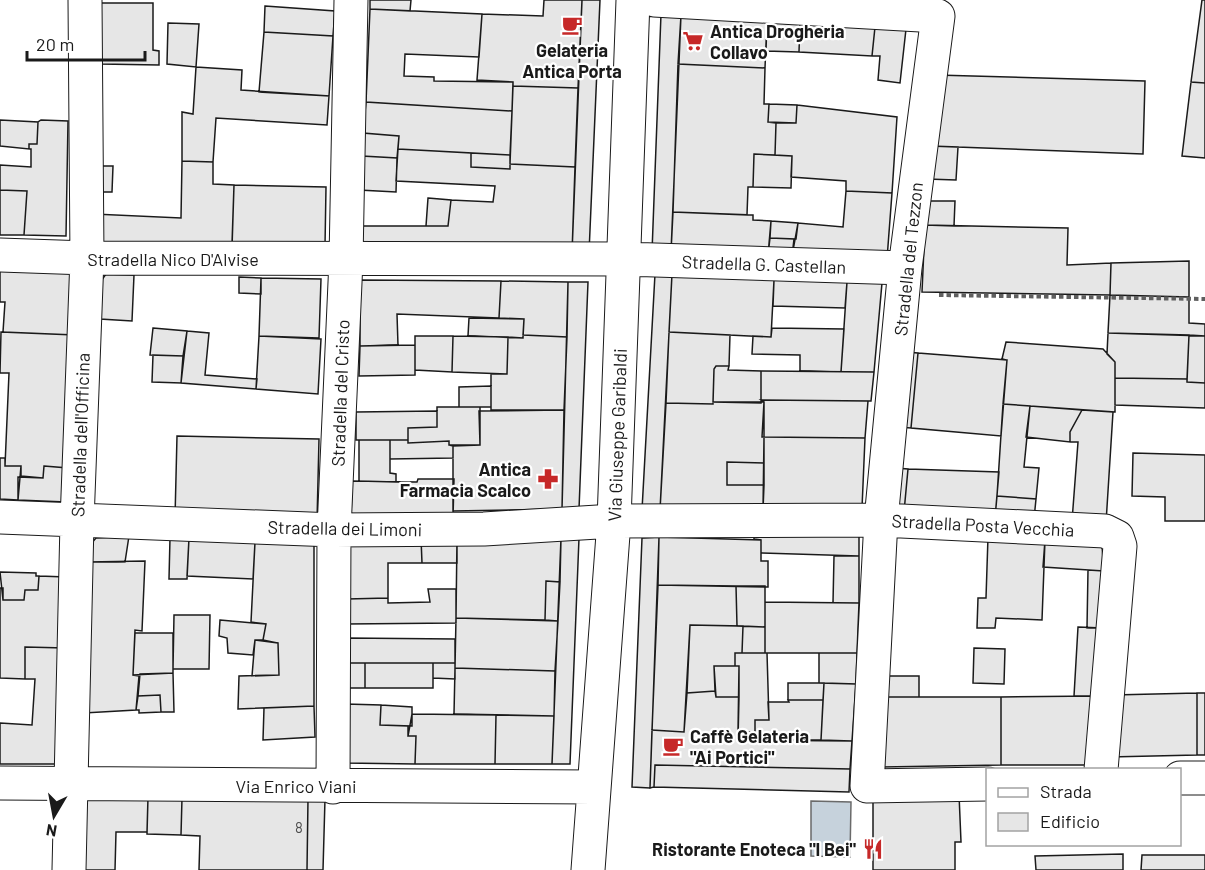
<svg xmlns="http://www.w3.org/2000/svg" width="1205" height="870" font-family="Barlow,sans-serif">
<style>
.water{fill:#c6d2dc;stroke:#6a6a6a;stroke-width:1.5}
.building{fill:#e6e6e6;stroke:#1a1a1a;stroke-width:1.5}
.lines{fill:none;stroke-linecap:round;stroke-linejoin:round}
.minor-casing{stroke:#1a1a1a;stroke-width:35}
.path{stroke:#5f5f5f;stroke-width:4;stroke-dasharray:4.5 3;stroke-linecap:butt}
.minor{stroke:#fff;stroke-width:33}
.labels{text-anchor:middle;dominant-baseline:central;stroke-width:4.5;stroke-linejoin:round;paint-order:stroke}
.number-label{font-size:15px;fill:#4d4d4d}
.poi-label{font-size:18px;font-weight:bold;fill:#1a1a1a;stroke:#fff;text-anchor:start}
.street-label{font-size:18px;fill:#1a1a1a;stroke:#fff}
</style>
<rect width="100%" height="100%" fill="#fff"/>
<path class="water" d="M811 801 851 802 850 857 811 856Z"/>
<path class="building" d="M370 0H411L410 11 370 9Z
M544 0H582L578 88 513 86V82L477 80 482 14 543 16Z
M582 0H600L589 253H572Z
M1202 0H1205V83L1191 82Z
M101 3H153V50L159 51V65L100 64Z
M265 6 335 11 333 36 264 32Z
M370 9 482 14 479 57 405 54 404 76 434 77V81L513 82 512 111 366 102Z
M661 14 681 15 671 252H652Z
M681 15 767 20 765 68 678 64Z
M767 20 800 22 799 52 766 51Z
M800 22 875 27 872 56 799 52Z
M168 23 199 24 196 67 167 64Z
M875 27 906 29 900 83 878 80 880 56H872Z
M264 32 333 36 329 96 259 92Z
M678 64 765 68 764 104H769L768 122 776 123 775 155 754 154 753 187H748L747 215 673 212Z
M196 67 242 70 241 90 329 96 327 125 216 118 213 162 182 161V112L193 114Z
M936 75 1145 81 1143 154 930 146Z
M1191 82 1205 83V158L1182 156Z
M513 86 578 88 575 167 510 164Z
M366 102 512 111 510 155 398 149 399 136 363 133Z
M769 104 797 105 796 123 768 122Z
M797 105 897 117 892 193 846 191V181L791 177 792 156 775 155 776 123H796Z
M0 120 38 122 37 144H29V149L0 146Z
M41 120 68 121 66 236 24 235 27 191 0 190V165L31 167V149H29V144H37L38 122Z
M363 133 399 136 397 158 362 156Z
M930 146 958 147 956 180 927 179Z
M398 149 471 153V167L510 169V164L575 167 572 253 358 254V226H448L451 200 493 202 495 186 396 181Z
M471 153 510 155V169L471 167Z
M754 154 792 156 791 188 753 187Z
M362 156 397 158 396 192 359 190Z
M182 161 213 162V184L234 185 232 248 94 242V214L181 218Z
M97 166H113L112 192H95Z
M234 185 326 187 325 246 232 244Z
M0 190 27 191 24 235H0Z
M846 191 892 193 887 259 792 256 798 223 843 227Z
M428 198 451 200 448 226H426Z
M926 201H955L954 226 925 225Z
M673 212 753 215V220L771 221 768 255 671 252Z
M771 221 798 223 796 239 770 238Z
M925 225 1068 228 1067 265 1111 263 1110 295 922 292Z
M770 238 794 239 792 256 768 255Z
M1189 261V297L1110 295 1111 263Z
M0 262 79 266 75 335 3 332 5 302H0Z
M106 274 134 275 132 321 100 319 101 281Z
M655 274H672L660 510H642Z
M672 274 774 280 771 337 669 332Z
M239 277 261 278V294L239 293Z
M261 278 321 279 319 338 259 336Z
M360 280 501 281 499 318 397 314 398 345 360 346Z
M774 280 847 282 845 308 773 306Z
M501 281 568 282 567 337 523 335 524 319 499 318Z
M568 282H588L579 509H562Z
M847 282 882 283 874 372H841Z
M1110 295 1189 297V323L1205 324V336L1108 333Z
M469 318 524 319 523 338 468 336Z
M153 328 187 331 183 356 150 355Z
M772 328 844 329 841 372 800 371V355L752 354 753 336 771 337Z
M187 331 209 333 205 375 257 379 256 389 181 383Z
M1 332 75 335 68 468 44 466 43 478 21 476V466H5L9 373H0Z
M669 332 730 335 729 366H716L714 369 713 404 666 403Z
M1108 333 1189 335 1187 379 1115 378V362L1107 354Z
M523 335 567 337 564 410H491V374H507L508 337 523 338Z
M1189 335 1205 336V383L1187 382Z
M259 336 321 339 318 394 256 389Z
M415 336H453L452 372 415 370Z
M453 336 508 337 507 374 452 372Z
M1006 342 1103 349 1115 362V412L1003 404 1007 360 1002 359Z
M415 345V375L359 376 360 346Z
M904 352 918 353 911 428 898 427Z
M918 353 1007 360 1001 436 911 428Z
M153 355 183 356 181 383 152 382Z
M716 366H729L728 370 761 371V403L713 402 714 369Z
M761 371 874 372 871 401 761 400Z
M1115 378 1187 379V382L1205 383V408L1115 405Z
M491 386V407H459V387Z
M761 400 868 401 865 438 762 437 764 402Z
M713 402H764V463L727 462V485H764L763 510H660L666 403 713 404Z
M1003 404 1030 406 1024 467 1039 468 1036 499 997 496Z
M1030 406 1082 410 1070 432V442L1026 437Z
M437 407H480V445H449V441L408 443V428L437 427Z
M564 410 562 509 453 511V446L480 445 479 411Z
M1082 410 1113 412 1106 523 1072 521 1078 442H1070V432Z
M437 411V427L408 428V440H356V412Z
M177 436 319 439 317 521 175 518Z
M764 437 865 438 862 508 763 510Z
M359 440H390V473L396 474V482L359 481Z
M390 440H408V443L449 441V445L453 446V458L390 459Z
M1133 453 1205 455V521H1165V497L1132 496Z
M0 458H5V466H21L18 500 0 499Z
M727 462 764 463V485H727Z
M44 466 68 468 66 502 18 500V477L43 478Z
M895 468 908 469 904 512 891 511Z
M908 469 999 472 995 518 904 512Z
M418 479H454L453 518 351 519 352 481 417 482Z
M997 496 1036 499 1034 519 995 518Z
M859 528V556L761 553V540L754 539V529Z
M129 536 125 562H88L90 545 96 538Z
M659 537 761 540V561H768V587L658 585Z
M659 537 650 788 632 787 642 538Z
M988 537 1045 540 1042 620 996 618 995 628H977L978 598H986Z
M170 538H189L187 579H169Z
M189 538 255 542 253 579 187 576Z
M421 538H457V563H422Z
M421 538 422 563H388V598L347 599 348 540Z
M457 538H561L560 582 546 581 545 620 456 618Z
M561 538H579L570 764H552Z
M1045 540 1102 546 1104 571 1043 567Z
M255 542 314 544V706L238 709 239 676 279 675 278 643 263 640 266 624 251 622Z
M834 556H859V603H833Z
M145 561 142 631 135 630 133 675 139 676 136 710 84 713 88 562Z
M1088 570 1104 571 1102 628H1087Z
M0 572 36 573V576H39L38 590H25L24 600H3Z
M39 576 66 577 65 648 25 647V679L0 678V588H3V600H24L25 590H38Z
M546 581 560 582 558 621 545 620Z
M658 585 736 586 737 626 690 625 684 732 652 730Z
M736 586H765V627L737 626Z
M428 589H456V623L346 624 347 599 388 598V603L430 602Z
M765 602 859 603 857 653H765Z
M174 615H210L209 669H173Z
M456 618 558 621 555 671 455 668Z
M220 620 266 624 263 640H255L253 655 228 653 227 638 219 636Z
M690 625 743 626 742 653H735V666H714L715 691 687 693Z
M743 626 765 627V653H742Z
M1078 627 1102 628 1097 696H1074Z
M135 633H173V673L133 675Z
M346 638 455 639V663H346Z
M255 640 278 643 279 675 252 676Z
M25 647 65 648 62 764H0V723L32 725 35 679H25Z
M974 648 1005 649 1004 684 973 683Z
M735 653H767L769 720H755V732H738L739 666H735Z
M819 653H857L856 684 819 683Z
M346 663H365V688H345Z
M365 663H433V688H365Z
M433 663H455V679L433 678Z
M714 666H739V697H716Z
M455 668 555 671 554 716 454 714Z
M173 673 174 712H161L160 695 138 696 140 674Z
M887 676H919V697H887Z
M788 683H824L823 700H788Z
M824 683 856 684 852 741 821 740Z
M715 691 716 697H739L738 740 852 741 850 769 655 765 654 787 650 788 652 730 684 732 687 693Z
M1197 693V755L1109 757 1113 695Z
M1197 693H1205V755H1197Z
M160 695 161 712 139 713V710H136L138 696Z
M1097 696 1096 765H1001V697Z
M883 697H1001V765L882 767Z
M788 700H823L821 740H738V732H755V720H769L768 702H789Z
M345 704 381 705 380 725 408 726V736H416L415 764 344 763Z
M381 705 412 707V726L380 725Z
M314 706 315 737 263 740 264 708Z
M412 714 496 715 495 764H415L416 736H408Z
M496 715 554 716 552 764H495Z
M655 765 850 769 849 792 654 787Z
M873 794H959L961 842H955V870H873Z
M82 795 148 797 147 832H116L115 870H80Z
M148 797 182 798 181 835 147 834Z
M182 798 308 799 307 870H199L200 836 181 835Z
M308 799H325L323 870H307Z
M1123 854V870H1036L1035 856Z
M1142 855H1205V870H1141Z"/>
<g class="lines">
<g class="minor-casing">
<path id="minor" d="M654 0 938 16 905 268 881 520 867 786 988 784
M0 255 87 258 624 259 905 268
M0 517 334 530 484 529 614 521 881 520 1105 531 1117 537 1120 546 1101 770
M1180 778H1205
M0 783 593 787
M333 787 334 530 346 260 351 0
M69 870 77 522 87 258 85 0
M588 870 614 521 633 0"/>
</g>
<path class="path" d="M939 295 1205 299"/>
<use href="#minor" class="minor"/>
</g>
<defs>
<g id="cafe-bare" transform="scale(1.62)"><path d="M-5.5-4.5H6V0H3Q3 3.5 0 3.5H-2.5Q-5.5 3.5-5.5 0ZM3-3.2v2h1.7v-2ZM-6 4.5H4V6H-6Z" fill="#c62828" stroke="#fff" stroke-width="2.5" paint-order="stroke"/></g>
<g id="supermarket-bare" transform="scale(1.62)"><path d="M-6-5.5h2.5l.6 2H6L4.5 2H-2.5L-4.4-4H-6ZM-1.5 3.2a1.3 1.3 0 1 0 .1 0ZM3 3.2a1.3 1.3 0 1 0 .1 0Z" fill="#c62828" stroke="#fff" stroke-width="2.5" paint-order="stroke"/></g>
<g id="pharmacy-bare" transform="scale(1.62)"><path d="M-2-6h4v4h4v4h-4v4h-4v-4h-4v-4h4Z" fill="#c62828" stroke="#fff" stroke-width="2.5" paint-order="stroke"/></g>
<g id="restaurant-bare" transform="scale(1.62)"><path d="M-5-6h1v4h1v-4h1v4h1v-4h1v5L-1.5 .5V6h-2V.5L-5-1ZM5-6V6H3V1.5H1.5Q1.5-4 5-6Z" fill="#c62828" stroke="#fff" stroke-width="2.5" paint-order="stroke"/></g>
</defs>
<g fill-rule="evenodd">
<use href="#cafe-bare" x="572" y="25"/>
<use href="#supermarket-bare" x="693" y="41"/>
<use href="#pharmacy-bare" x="548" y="479"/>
<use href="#cafe-bare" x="673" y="746"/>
<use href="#restaurant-bare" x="873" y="849"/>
</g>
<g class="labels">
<g class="number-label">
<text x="299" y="827">8</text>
</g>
<g class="poi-label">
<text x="710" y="31">Antica Drogheria<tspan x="710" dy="21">Collavo</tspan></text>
<text x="572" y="50" text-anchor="middle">Gelateria<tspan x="572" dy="21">Antica Porta</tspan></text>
<text x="531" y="469" text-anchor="end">Antica<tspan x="531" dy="21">Farmacia Scalco</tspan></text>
<text x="690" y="736">Caffè Gelateria<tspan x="690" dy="21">"Ai Portici"</tspan></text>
<text x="856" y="849" text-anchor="end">Ristorante Enoteca "I Bei"</text>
</g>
<g class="street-label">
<text x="173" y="259">Stradella Nico D'Alvise</text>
<text transform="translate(908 259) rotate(-84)">Stradella del Tezzon</text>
<text transform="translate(764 264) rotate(2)">Stradella G. Castellan</text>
<text transform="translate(340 393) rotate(-88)">Stradella del Cristo</text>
<text transform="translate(80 435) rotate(-88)">Stradella dell'Officina</text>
<text transform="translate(617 435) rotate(-88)">Via Giuseppe Garibaldi</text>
<text transform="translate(983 525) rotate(3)">Stradella Posta Vecchia</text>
<text transform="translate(345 528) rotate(1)">Stradella dei Limoni</text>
<text x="296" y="786">Via Enrico Viani</text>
</g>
</g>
<rect x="986" y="768" width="195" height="78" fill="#ffffff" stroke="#a3a3a3" stroke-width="1.5"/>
<rect x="998" y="788" width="30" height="9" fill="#ffffff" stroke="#a3a3a3" stroke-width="1.5"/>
<text x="1040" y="798" font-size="18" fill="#1a1a1a">Strada</text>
<rect x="998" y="813" width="30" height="18" fill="#e6e6e6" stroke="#a3a3a3" stroke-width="1.5"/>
<text x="1040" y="828" font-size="18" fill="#1a1a1a">Edificio</text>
<g transform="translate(54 816) rotate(190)" stroke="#ffffff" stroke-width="4.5" paint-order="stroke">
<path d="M0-4.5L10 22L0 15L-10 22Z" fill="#1a1a1a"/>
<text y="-9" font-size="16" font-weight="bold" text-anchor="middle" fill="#1a1a1a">N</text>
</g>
<path d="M27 51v9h118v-9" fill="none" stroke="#1a1a1a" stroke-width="3"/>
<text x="36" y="51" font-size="18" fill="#1a1a1a" stroke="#ffffff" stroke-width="4.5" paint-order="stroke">20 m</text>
</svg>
